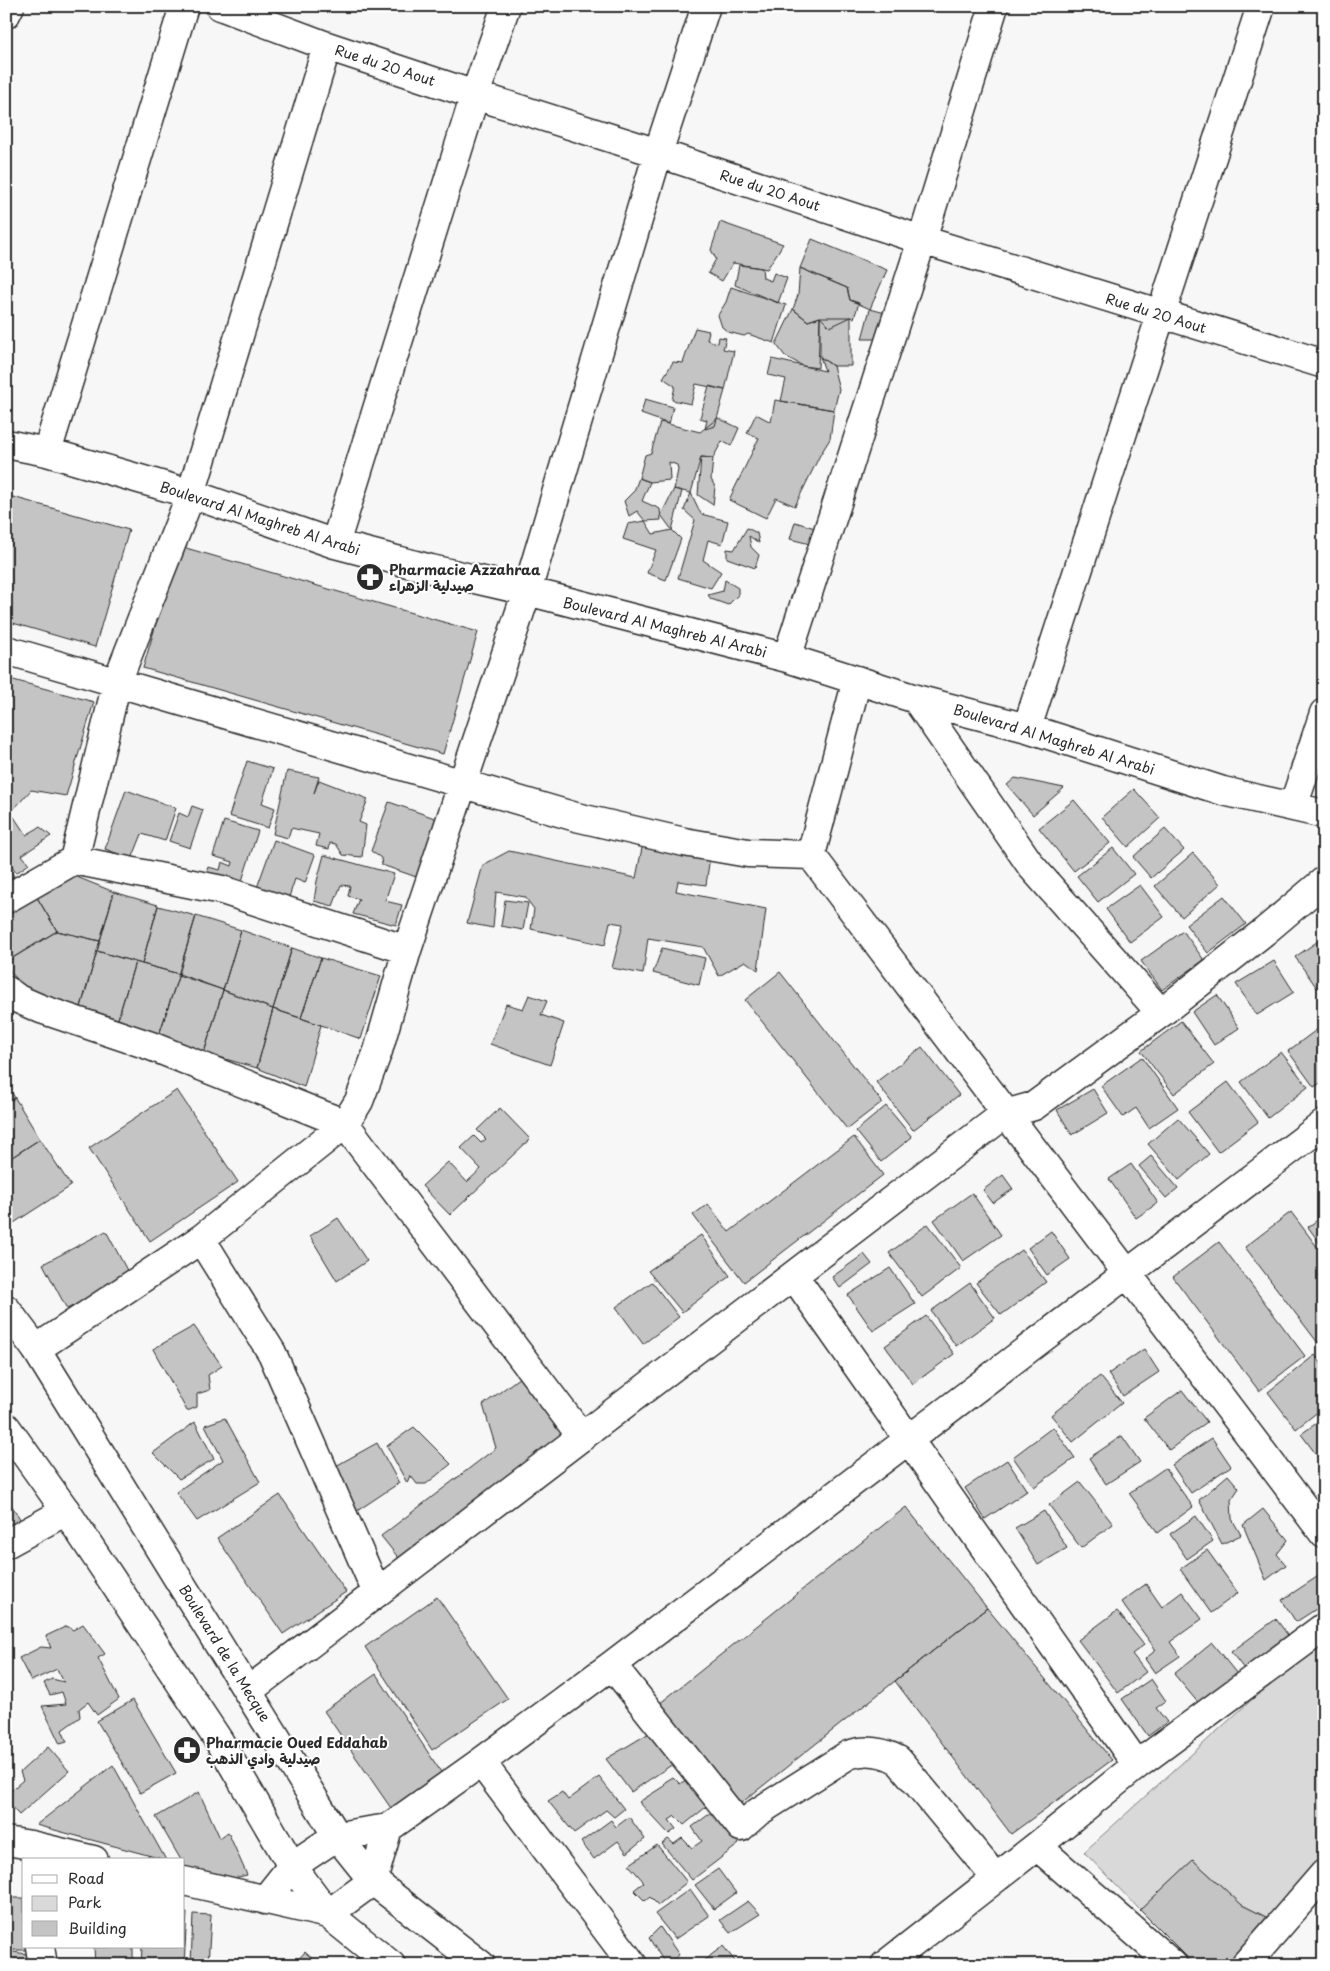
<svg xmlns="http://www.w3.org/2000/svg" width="1330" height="1971" font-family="'Playpen Sans','Playpen Sans Arabic',sans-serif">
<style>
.green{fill:#d9d9d9;stroke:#828282}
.building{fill:#c4c4c4;stroke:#2b2b2b}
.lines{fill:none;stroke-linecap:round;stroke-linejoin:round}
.minor-casing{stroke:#2b2b2b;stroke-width:31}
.primary-casing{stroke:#2b2b2b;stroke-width:31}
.minor{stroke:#fff;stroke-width:28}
.primary{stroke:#fff;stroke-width:28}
.labels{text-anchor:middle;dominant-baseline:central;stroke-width:4;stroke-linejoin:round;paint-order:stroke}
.street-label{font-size:14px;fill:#2b2b2b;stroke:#fff}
.poi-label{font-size:14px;font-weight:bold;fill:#2b2b2b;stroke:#fff;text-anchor:start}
</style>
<rect width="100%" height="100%" fill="#f7f7f7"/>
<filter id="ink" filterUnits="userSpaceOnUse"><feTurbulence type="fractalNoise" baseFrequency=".02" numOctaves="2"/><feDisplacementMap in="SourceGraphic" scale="10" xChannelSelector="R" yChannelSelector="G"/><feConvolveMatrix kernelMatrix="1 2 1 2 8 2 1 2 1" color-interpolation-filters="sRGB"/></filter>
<g filter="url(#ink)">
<path class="green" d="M1324 1634V1867L1274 1921 1242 1905 1193 1860 1140 1910 1084 1852Z"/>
<path class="building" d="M720 222 783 244 767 269 733 263 722 281 708 273 716 259 711 250Z
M812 239 887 270 870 309 850 300 847 288 800 268Z
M739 265 762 268 763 278 771 281 774 273 787 278 778 303 735 285Z
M800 268 847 288 850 300 859 303 854 318 851 317 830 327 820 317 808 321 793 309 798 295Z
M731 287 786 305 774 343 748 334 744 336 728 332 722 327 718 315 726 302Z
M793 309 808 321 820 317 818 368 803 366 785 356 776 344Z
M870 309 897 316 882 339H862Z
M820 317H851V366H833L820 357Z
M695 328 709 331 707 340 718 343 719 337 726 338 723 349 734 351 725 390 696 384 691 404 672 400 675 386 663 378 673 362 683 363Z
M820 357 833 366 839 389 834 410 781 401 786 379 768 375 772 359 825 371Z
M709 386 725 390 715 426 705 429 707 420 700 418Z
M645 399 673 407 669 424 641 414Z
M775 400 834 410 830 439 820 455 795 506 776 498 766 518 729 500 759 438 747 433 756 414 771 422Z
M718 418 739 428 731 446 722 441 713 458 701 457 691 493 674 489 678 470 677 465 669 462 670 480 650 482 639 478 645 455 651 453 660 422 700 432Z
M701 457 713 458 711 479 715 487 713 505 698 495Z
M639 478 650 482 642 501 660 509 661 520 645 521 637 511 629 516 624 501 634 491Z
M674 489 682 491 672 530 661 515Z
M691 493 701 514 728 521 722 544 708 540 703 560 721 572 711 588 678 578 695 520 684 510Z
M6 495 129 530 95 647 6 621Z
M645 521 653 534 672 530 681 539 666 580 647 573 656 550 623 539 628 524Z
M795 522 815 528 810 544 790 539Z
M747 528 757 533 759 543 749 536 751 547 759 555 755 568 727 558V549L734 550Z
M179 546 478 632 443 754 143 668Z
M725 580 738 588V595L728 605 711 599 708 595 723 591Z
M6 678 94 702 66 796 31 790 14 809 6 812Z
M247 761 273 769 262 803 275 808 268 828 229 816Z
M287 771 319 777 314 793 319 780 368 799 359 822 366 825 362 857 343 855 336 844 330 843 329 849 316 846 319 834 291 828 288 838 273 834Z
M1015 778 1064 788 1033 815 1007 785Z
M1134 789 1160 818 1128 847 1102 817Z
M126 790 176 808 165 841 142 834 132 859 105 849Z
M1074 800 1110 843 1074 871 1039 828Z
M389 802 446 822 425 880 382 865 381 858 371 851Z
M192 806 203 810 190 848 169 841 179 813 188 817Z
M12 814 26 835 40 827 51 836 22 855 29 864 16 873 6 858V815Z
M224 821 258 831 240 887 205 877 208 867 220 870 222 862 232 866 233 862 213 856Z
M1165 829 1184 850 1151 878 1133 857Z
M274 840 315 855 305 883 295 879 286 906 254 896Z
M643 843 710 856 706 885 678 881 676 891 766 909 758 970 745 961 719 976 703 947 648 938 643 974 612 968 623 924 610 922 605 945 531 929 534 909 525 897 496 892 493 928 467 923 483 865 509 851 636 878Z
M1113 848 1134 874 1098 902 1077 876Z
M1193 853 1220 884 1182 917 1155 886Z
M324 855 394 874 385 901 402 905 396 925 353 914 359 899 348 896 350 886 341 885 333 906 314 901 317 881Z
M6 864 14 876 6 882Z
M72 875 114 892 100 941 57 931 35 894Z
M1140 885 1164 917 1130 942 1106 909Z
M114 892 158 905 142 964 97 951Z
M35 894 57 931 6 962V910Z
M1224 896 1246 924 1208 953 1186 925Z
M505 900 528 903 523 930 501 926Z
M158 906 196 916 179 974 142 964Z
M196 916 241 930 223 990 178 975Z
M241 930 292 948 273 1009 223 990Z
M57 931 100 941 81 1007 29 992 6 967V962Z
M1183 931 1204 960 1162 990 1141 961Z
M1324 937V983L1317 988 1295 957Z
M292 948 321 958 301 1018 273 1009Z
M662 948 705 958 699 985 653 973Z
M97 951 135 962 118 1019 81 1007Z
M321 958 381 976 361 1039 301 1018Z
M1274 961 1294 992 1257 1015 1236 984Z
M135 962 179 974 159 1035 118 1019Z
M780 972 882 1102 847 1129 745 1000Z
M179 974 223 990 204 1053 159 1035Z
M223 990 273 1009 257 1068 204 1053Z
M529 995 547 1001 541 1015 564 1023 550 1065 490 1044 506 1004 523 1009Z
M1217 995 1239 1028 1214 1045 1192 1012Z
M273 1009 321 1025 304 1087 257 1068Z
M1181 1021 1214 1064 1174 1094 1141 1051Z
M1323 1025 1324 1081 1314 1087 1288 1051Z
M922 1047 959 1095 913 1130 876 1082Z
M1281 1052 1308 1087 1268 1118 1241 1082Z
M1142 1057 1178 1108 1149 1128 1136 1108 1123 1117 1101 1086Z
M6 1082 15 1098 6 1103Z
M1228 1082 1258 1122 1218 1152 1188 1112Z
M1093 1089 1108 1113 1072 1135 1057 1110Z
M177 1090 238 1182 150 1241 89 1148Z
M15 1098 40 1139 6 1161V1103Z
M886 1106 912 1137 881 1162 856 1131Z
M500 1108 530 1139 450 1215 422 1186 448 1162 467 1182 481 1169 461 1148 474 1136 481 1143 486 1139 477 1130Z
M1178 1118 1209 1154 1179 1180 1148 1144Z
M854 1137 883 1175 744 1282 693 1215 708 1204 729 1232Z
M40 1139 71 1186 6 1228V1161Z
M1151 1156 1178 1188 1166 1198 1139 1166Z
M1131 1164 1158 1203 1136 1218 1109 1179Z
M1003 1175 1013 1189 993 1203 983 1190Z
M972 1193 1001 1235 963 1261 934 1220Z
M1291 1212 1324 1256V1339L1318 1343 1245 1247Z
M1324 1215V1249L1308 1227Z
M338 1218 367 1261 337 1281 310 1236Z
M928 1224 961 1268 922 1297 889 1253Z
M106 1231 130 1276 67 1309 43 1264Z
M1051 1231 1070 1259 1047 1275 1028 1248Z
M701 1235 730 1276 682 1312 648 1271Z
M1219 1242 1305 1356 1259 1391 1173 1277Z
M1022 1250 1046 1282 1001 1315 976 1283Z
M864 1254 872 1264 840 1288 832 1277Z
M890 1268 915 1304 873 1331 848 1295Z
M652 1282 679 1317 643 1344 616 1307Z
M970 1283 995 1318 956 1346 931 1311Z
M926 1316 954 1354 913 1384 885 1346Z
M194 1326 222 1366 208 1375 210 1390 197 1394V1407L187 1411 153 1349Z
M1144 1349 1159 1372 1123 1396 1108 1374Z
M1315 1355 1324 1367V1407L1296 1429 1268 1392Z
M1100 1376 1122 1403 1073 1442 1051 1415Z
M520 1377 565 1435 401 1561 381 1536 496 1448 483 1405Z
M1182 1390 1207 1422 1169 1450 1144 1418Z
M225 1418 260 1482 197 1521 176 1492 223 1460 205 1425Z
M1324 1418V1465L1301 1434Z
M195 1422 214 1459 179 1479 153 1453Z
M414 1427 451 1464 426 1484H417L410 1475 407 1483 387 1446Z
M1053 1427 1075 1458 1034 1487 1013 1457Z
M1122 1436 1140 1462 1106 1484 1089 1458Z
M1212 1438 1231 1466 1191 1493 1172 1465Z
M377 1443 399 1483 357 1511 334 1467Z
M1007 1460 1027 1491 985 1519 965 1488Z
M1165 1468 1193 1507 1158 1533 1129 1493Z
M1228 1475 1239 1488 1231 1500 1232 1519 1241 1535 1222 1544 1199 1500Z
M1080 1482 1113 1524 1081 1548 1049 1505Z
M8 1489 11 1496 7 1498 22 1522 13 1527 8 1520 6 1521V1491Z
M280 1495 346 1592 283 1634 217 1538Z
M906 1507 987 1608 735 1808 654 1708Z
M1263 1509 1288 1540 1277 1554 1286 1565 1266 1580 1243 1525Z
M1044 1511 1067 1548 1038 1565 1015 1528Z
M1196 1516 1213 1541 1187 1559 1170 1534Z
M1207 1550 1238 1593 1211 1613 1180 1569Z
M1320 1575 1324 1580V1604L1296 1622 1282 1600Z
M1146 1584 1162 1607 1182 1592 1202 1619 1170 1642 1180 1656 1155 1673 1145 1659 1156 1650 1121 1602Z
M437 1597 508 1699 432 1750 365 1647Z
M987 1608 1112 1760 1011 1834 895 1681Z
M1117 1611 1144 1645 1132 1654 1146 1672 1118 1693 1078 1640Z
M1276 1619 1293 1642 1248 1674 1231 1652Z
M83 1624 105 1654 98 1658 119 1699 97 1715 88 1702 79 1709 80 1717 62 1730 67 1742 60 1744 42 1706 66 1704 62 1692 50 1695 44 1683 52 1679 64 1682 57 1669 31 1681 19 1658 41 1647 51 1648 46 1636 67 1626 73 1630Z
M1212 1643 1237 1674 1200 1705 1174 1674Z
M376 1674 445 1778 395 1814 324 1711Z
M1151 1679 1166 1701 1156 1708 1167 1722 1148 1736 1122 1699Z
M133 1700 176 1773 140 1793 97 1721Z
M656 1729 679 1760 631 1792 606 1759Z
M48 1747 69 1771 19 1815 6 1801V1795L23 1780 20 1772Z
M113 1765 166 1860 36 1825Z
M599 1777 624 1809 614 1817 606 1810 574 1833 548 1801 562 1792 568 1800Z
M673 1777 680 1784 690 1777 708 1798 703 1804 706 1807 684 1825 675 1816 669 1820 676 1829 669 1834 639 1802 664 1786 665 1782Z
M199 1792 220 1838 228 1832 247 1875 216 1882 192 1879 184 1865V1860H181L156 1817Z
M716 1809 739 1844 692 1880 662 1844 668 1839 674 1844 682 1838 692 1848 702 1841 692 1827Z
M629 1817 645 1839 627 1853 618 1841 594 1859 581 1842 611 1820 616 1827Z
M657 1845 687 1882 658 1905 650 1897 645 1901 634 1890 644 1882 629 1865Z
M1193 1860 1242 1905 1274 1921 1237 1965H1195L1140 1910Z
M718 1869 736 1893 714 1909 695 1885Z
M690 1889 709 1916 675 1939 655 1914Z
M6 1898H24V1947H28V1950H6Z
M748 1901 760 1914 730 1933 720 1920Z
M184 1913H187L184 1965H141L142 1947H184Z
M193 1914 211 1915 208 1965H191Z
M660 1927 679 1955 666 1965 649 1938Z
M723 1946 738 1965H698Z
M94 1947H133V1965H95Z
M6 1951 27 1954V1965H6Z
M305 1952 319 1965H293Z"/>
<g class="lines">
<g class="minor-casing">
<path id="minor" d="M220 6 327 46 475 95 658 153 922 240 1324 364
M6 14 10 6
M6 444 47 452 191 494 335 544 431 569 527 591 787 658 916 699 1027 728 1223 791 1324 814
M47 452 184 6
M335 544 475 95 506 6
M6 650 576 817 684 842 748 853 811 855
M787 658 922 240 994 6
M916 699 1032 867 1161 1013
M1027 728 1261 6
M1293 807 1324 713
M811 855 1324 1534
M811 855 857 680
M74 860 117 682 191 494 327 46
M6 899 74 860 222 890 407 950
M6 990 18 999 41 1009 151 1046 345 1124 582 1437
M201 1239 272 1353 377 1593
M794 1276 1137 1765
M36 1349 201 1239 345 1124 359 1101 378 1051 407 950 527 591 658 153 706 6
M6 1544 66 1511
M612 1665 741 1827 758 1812 848 1755C865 1749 882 1751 898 1760L996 1878
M248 1691 1005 1114 1034 1106 1161 1013 1265 931 1324 881
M481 1762 633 1965
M6 1841 31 1845 94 1860
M1037 1846 1173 1965
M184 1881 328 1914 373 1881 388 1828
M265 1900 292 1866 337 1836 388 1828 481 1762 612 1665 1324 1124
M40 1947 43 1965
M885 1965 1037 1846 1137 1765 1324 1627
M1245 1965 1324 1874"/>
</g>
<g class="primary-casing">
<path id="primary" d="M6 1309 36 1349 337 1836 373 1881 481 1965
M6 1427 66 1511 219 1741 292 1866 328 1914 391 1965"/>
</g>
<use href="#minor" class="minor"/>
<use href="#primary" class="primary"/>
</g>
</g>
<defs>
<g id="pharmacy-disc" transform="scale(1.4375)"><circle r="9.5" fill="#2b2b2b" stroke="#fff"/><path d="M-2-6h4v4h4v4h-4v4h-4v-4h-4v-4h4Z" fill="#fff"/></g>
</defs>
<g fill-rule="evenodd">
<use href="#pharmacy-disc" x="370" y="577"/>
<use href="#pharmacy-disc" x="187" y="1750"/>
</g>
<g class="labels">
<g class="street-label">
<text transform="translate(385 65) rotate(18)">Rue du 20 Aout</text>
<text transform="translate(770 190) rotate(18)">Rue du 20 Aout</text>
<text transform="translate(1156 313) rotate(17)">Rue du 20 Aout</text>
<text transform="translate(260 518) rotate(18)">Boulevard Al Maghreb Al Arabi</text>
<text transform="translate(665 627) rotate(14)">Boulevard Al Maghreb Al Arabi</text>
<text transform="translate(1054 739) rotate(17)">Boulevard Al Maghreb Al Arabi</text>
<text transform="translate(225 1653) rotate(58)">Boulevard de la Mecque</text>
</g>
<g class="poi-label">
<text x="389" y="569">Pharmacie Azzahraa<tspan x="389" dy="16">صيدلية الزهراء</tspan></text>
<text x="206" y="1742">Pharmacie Oued Eddahab<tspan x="206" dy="16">صيدلية وادي الذهب</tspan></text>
</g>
</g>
<rect width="1330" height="1971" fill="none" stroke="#fff" stroke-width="25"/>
<rect x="12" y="12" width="1305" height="1946" fill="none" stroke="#2b2b2b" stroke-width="2" filter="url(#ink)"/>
<rect x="22" y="1858" width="162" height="90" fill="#ffffff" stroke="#aaaaaa"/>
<rect x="32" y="1875" width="25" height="8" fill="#ffffff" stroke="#aaaaaa"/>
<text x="68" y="1884" font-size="15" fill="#2b2b2b">Road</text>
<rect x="32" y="1896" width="25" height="15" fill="#d9d9d9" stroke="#aaaaaa"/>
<text x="68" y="1908" font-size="15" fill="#2b2b2b">Park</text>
<rect x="32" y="1921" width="25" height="15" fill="#c4c4c4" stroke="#aaaaaa"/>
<text x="68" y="1934" font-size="15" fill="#2b2b2b">Building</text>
</svg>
